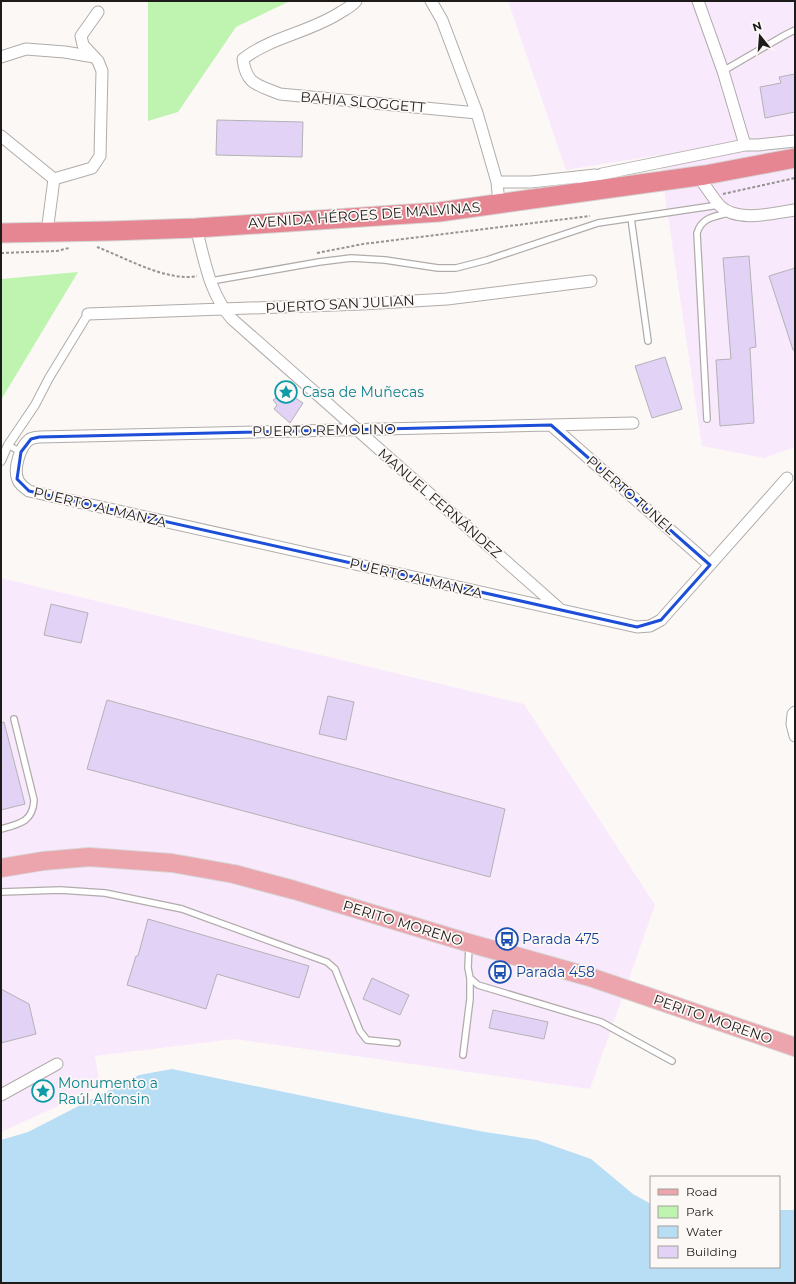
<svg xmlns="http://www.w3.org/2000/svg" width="796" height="1284" font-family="Montserrat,sans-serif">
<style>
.industrial{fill:#f9e9fc}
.green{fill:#bef4af}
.water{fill:#b7def5}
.building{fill:#e2d2f6;stroke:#b3b2b5}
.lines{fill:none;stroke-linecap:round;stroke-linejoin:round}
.service-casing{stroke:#b0acaa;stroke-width:8}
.pedestrian-casing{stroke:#b0acaa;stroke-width:10}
.minor-casing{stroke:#b0acaa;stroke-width:13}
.primary-casing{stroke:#d6d6d6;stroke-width:20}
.trunk-casing{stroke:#d6d6d6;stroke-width:21}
.path{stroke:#979492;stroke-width:2;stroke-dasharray:3 2;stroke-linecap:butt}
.service{stroke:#fff;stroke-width:5.5}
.pedestrian{stroke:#fff;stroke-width:8}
.minor{stroke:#fff;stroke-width:11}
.primary{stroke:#eca4ad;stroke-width:18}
.trunk{stroke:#e68692;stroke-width:19}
.marked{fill:none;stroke:#1d4ed8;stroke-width:3;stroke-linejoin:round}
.labels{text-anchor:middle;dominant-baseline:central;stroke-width:3.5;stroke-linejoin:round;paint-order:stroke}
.street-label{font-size:14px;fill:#1e1c1b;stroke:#fcf8f6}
.culture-label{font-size:14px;fill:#0d838f;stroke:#fcf8f6;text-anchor:start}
.transit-label{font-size:14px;fill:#164399;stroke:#fcf8f6;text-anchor:start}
</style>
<rect width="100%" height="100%" fill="#fcf8f6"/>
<path class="industrial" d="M508 1H795V447L764 458 702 446 659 155 566 170Z
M1 578 524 704 655 905 590 1089 234 1039 95 1056 100 1087 1 1132Z"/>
<path class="green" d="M148 1H290L236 27 178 112 148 121Z
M78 272 1 400V279Z"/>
<path class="water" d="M172 1069 396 1115 485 1132 537 1140 591 1159 633 1194 651 1204V1267H779V1210H795V1283H1V1140L28 1132 139 1075Z"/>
<path class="building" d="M795 74V112L765 118 760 87 781 83 779 77Z
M217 120 303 122 302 157 216 155Z
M749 256 756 347 750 348 754 423 720 426 716 360 731 359 723 258Z
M795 268V350H793L769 276Z
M665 357 682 409 652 418 635 366Z
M286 392 303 403 290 423 274 409 277 405 273 400Z
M51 604 88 613 81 643 44 635Z
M328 696 354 702 346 740 319 734Z
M107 700 505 809 490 877 87 769Z
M4 722 25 804 1 810V723Z
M148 919 309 966 299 998 217 974 206 1009 127 985 136 956H138Z
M372 978 409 995 400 1015 363 999Z
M1 989 29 1004 36 1034 1 1043Z
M493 1010 548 1022 544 1039 489 1028Z"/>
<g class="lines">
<g class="service-casing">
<path id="service" d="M723 71 785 35 795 30
M631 218 648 341
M211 281 319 262 351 258 385 260 438 268H456L487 260 598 223 719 205
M707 419 697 233C702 217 714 217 728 213
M8 445 21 452
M1 829C19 824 33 822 34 800L14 719
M1 892 60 890 105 893 182 909 327 962 335 969 360 1031 367 1040 397 1043
M469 945 468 968 470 978 478 985 601 1022 672 1061
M463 1055 470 999V978"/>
</g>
<g class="pedestrian-casing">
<path id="pedestrian" d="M1 461 8 445 35 405 49 378 88 314"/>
</g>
<g class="minor-casing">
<path id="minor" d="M356 1C352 6 346 9 341 12 311 32 271 37 243 59 246 85 258 85 280 94L477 113
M431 1 442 20 477 113 497 182 499 204
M698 1 723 71 745 145H758L795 141
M1 57 26 49 65 52 94 57
M1 136 54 179 47 232
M698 176C705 185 712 197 720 206 738 223 773 213 795 210
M54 179 92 168 100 156 102 71 98 61 83 45 81 36 98 12
M497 182H531L595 175
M576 192 587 182 602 174 745 145
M196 228C205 261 209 293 232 319L561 610
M88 314 362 304 447 299 591 281
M633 423 39 437C36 437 33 438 30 439 20 446 13 469 18 480 20 485 25 488 29 491L637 627 650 626 661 620 787 478
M551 425 710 565
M795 712 793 714 792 724 795 736
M1 1095 57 1064"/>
</g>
<g class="primary-casing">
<path id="primary" d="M1 868 43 861 89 857 172 863 234 874 294 890 469 943 590 977 795 1047"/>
</g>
<g class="trunk-casing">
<path id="trunk" d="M1 233 110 231 196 228 439 212 705 175 795 158"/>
</g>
<path class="path" d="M723 194 795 178
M97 247C126 258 167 282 197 276
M1 253 57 251 69 248
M317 253 363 244 590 216"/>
<use href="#service" class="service"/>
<use href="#pedestrian" class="pedestrian"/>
<use href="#minor" class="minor"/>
<use href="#primary" class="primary"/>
<use href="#trunk" class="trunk"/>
</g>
<path class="marked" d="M551 425 710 565 661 620 637 627 29 491 17 479 21 452 31 439 39 437Z"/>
<defs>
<g id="sight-ring" transform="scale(1.15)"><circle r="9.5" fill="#fcf8f6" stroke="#0f9aa8" stroke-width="1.5"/><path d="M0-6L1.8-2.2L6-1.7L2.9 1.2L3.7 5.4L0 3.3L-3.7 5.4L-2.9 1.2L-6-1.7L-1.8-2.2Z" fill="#0f9aa8"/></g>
<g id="bus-ring" transform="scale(1.15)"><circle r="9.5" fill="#fcf8f6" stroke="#1a4fb4" stroke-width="1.5"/><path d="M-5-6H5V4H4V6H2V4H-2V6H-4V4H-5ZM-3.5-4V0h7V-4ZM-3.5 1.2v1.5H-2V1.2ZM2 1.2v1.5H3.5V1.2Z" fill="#1a4fb4"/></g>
</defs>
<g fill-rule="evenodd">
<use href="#sight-ring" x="286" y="392"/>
<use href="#bus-ring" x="507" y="939"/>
<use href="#bus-ring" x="500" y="972"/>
<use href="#sight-ring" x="43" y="1091"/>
</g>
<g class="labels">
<g class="street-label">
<text transform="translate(363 102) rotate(5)">BAHIA SLOGGETT</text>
<text transform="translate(364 215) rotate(-4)">AVENIDA HÉROES DE MALVINAS</text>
<text transform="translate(340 304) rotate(-3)">PUERTO SAN JULIAN</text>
<text transform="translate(324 430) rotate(-1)">PUERTO REMOLINO</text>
<text transform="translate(631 495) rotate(41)">PUERTO TUNEL</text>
<text transform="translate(440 503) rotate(41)">MANUEL FERNÁNDEZ</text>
<text transform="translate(100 507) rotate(13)">PUERTO ALMANZA</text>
<text transform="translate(416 578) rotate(13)">PUERTO ALMANZA</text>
<text transform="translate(403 923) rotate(17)">PERITO MORENO</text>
<text transform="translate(713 1019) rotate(19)">PERITO MORENO</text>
</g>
<g class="culture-label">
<text x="302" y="392">Casa de Muñecas</text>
<text x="58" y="1083">Monumento a<tspan x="58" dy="16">Raúl Alfonsin</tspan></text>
</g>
<g class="transit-label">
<text x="522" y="939">Parada 475</text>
<text x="516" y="972">Parada 458</text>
</g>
</g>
<rect width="796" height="1284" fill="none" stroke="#1e1c1b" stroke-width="4"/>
<rect x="650" y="1176" width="130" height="92" fill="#fcf8f6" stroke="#a3a09e"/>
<rect x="658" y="1189" width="20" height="6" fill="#eca4ad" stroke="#a3a09e"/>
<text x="686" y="1196" font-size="12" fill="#1e1c1b">Road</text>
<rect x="658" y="1206" width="20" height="12" fill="#bef4af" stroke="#a3a09e"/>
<text x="686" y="1216" font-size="12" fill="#1e1c1b">Park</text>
<rect x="658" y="1226" width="20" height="12" fill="#b7def5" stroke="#a3a09e"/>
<text x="686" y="1236" font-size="12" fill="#1e1c1b">Water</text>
<rect x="658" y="1246" width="20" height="12" fill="#e2d2f6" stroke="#a3a09e"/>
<text x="686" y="1256" font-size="12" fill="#1e1c1b">Building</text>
<g transform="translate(760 36) rotate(343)" stroke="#fcf8f6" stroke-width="3" paint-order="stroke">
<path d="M0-3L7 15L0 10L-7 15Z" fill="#1e1c1b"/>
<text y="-6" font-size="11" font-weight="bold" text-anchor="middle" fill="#1e1c1b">N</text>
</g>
</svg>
